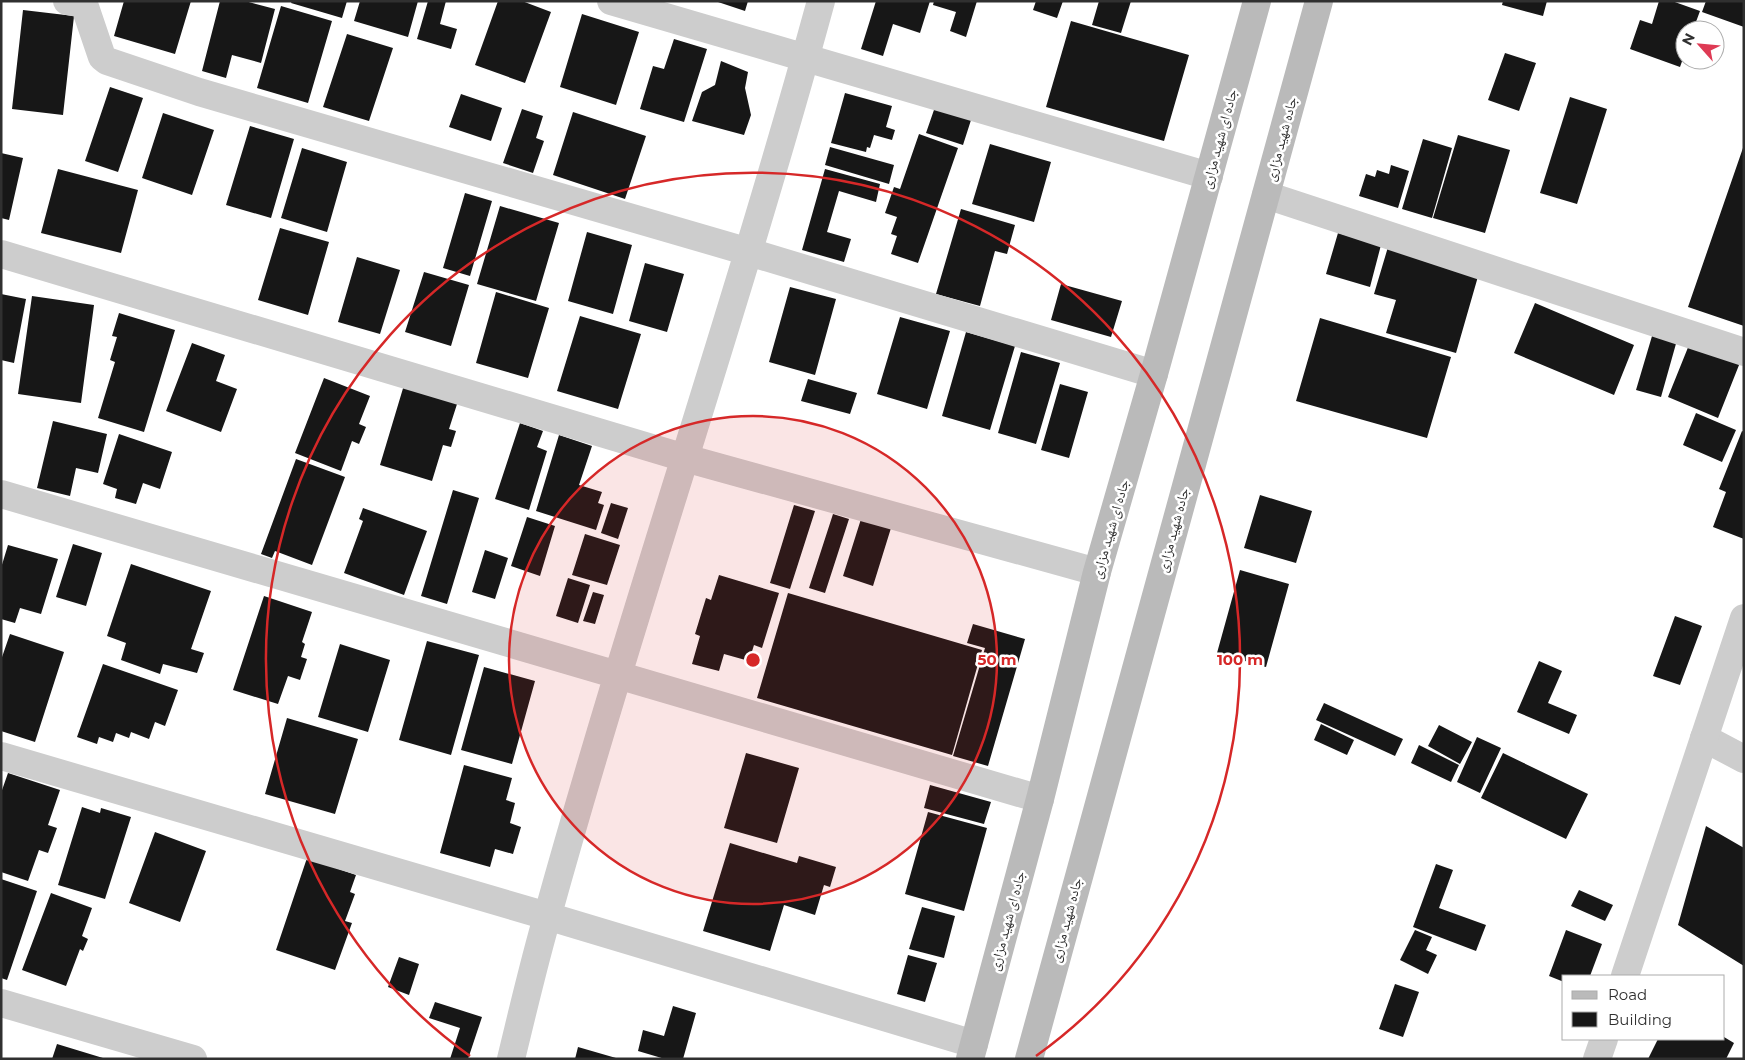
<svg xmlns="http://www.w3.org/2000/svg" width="1745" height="1060" font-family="Montserrat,'Noto Naskh Arabic',sans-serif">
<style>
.building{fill:#171717}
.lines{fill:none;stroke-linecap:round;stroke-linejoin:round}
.minor{stroke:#cdcdcd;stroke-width:28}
.tertiary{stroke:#cdcdcd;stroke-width:28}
.secondary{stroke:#bababa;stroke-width:28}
.ring{fill:none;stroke:#d62828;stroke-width:2.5}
.labels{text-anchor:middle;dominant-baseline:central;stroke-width:5;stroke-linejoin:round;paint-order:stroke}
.street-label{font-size:14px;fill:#303030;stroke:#fff}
.centre{fill:#d62828;stroke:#fff;stroke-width:2.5}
.ring-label{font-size:15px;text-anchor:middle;font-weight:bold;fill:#d62828;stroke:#fff;stroke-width:5;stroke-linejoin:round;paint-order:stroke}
</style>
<rect width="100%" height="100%" fill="#fff"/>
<path class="building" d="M124 1H191L175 54 114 36Z
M220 1H245L275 9 261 63 232 55 226 78 202 71Z
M292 1H347L342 18 291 3Z
M360 1H418L408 37 354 21Z
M428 1H446L440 24 457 29 451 49 417 39Z
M498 1H522L551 12 525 83 475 65Z
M715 1H748L745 11Z
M876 1H930L920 33 893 24 883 56 861 49Z
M934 1H977L966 37 950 31 956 12 933 5Z
M1036 1H1063L1057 18 1033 10Z
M1099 1H1131L1121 33 1092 25Z
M1503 1H1547L1543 16 1502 5Z
M1659 1H1672L1700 11 1693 30H1685V53L1680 67 1630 49 1640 20 1652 24Z
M1706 1H1744V27L1702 12Z
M281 6 332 21 308 103 257 88Z
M23 10 74 16 63 115 12 109Z
M582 14 639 32 616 105 560 87Z
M1071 21 1189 55 1164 141 1046 107Z
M347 34 393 48 369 121 323 107Z
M674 39 707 49 684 122 640 109 653 66 664 69Z
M1505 53 1536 63 1519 111 1488 100Z
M721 61 748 72 745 88 751 115 744 135 692 121 702 92 715 85Z
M110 87 143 98 118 172 85 161Z
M845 93 892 106 886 127 895 130 892 140 874 135 870 148 867 147 866 152 831 143Z
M461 94 502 108 491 141 449 127Z
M1570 97 1607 109 1577 204 1540 193Z
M935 107 971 120 963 145 926 133Z
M522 109 543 116 536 138 544 141 533 173 503 163Z
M573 112 646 136 625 199 553 175Z
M163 113 214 130 192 195 142 178Z
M250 126 294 139 271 218 226 205Z
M919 134 958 148 918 263 891 254 897 236 891 234 897 217 885 213 894 187 900 189Z
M1458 135 1510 150 1485 233 1433 218Z
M1423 139 1452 148 1432 218 1402 209Z
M990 144 1051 162 1034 222 972 204Z
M1744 145V326L1688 307Z
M830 147 894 165 889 184 825 165Z
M302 148 347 162 327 232 281 218Z
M1 153 23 158 9 220 1 218Z
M1391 165 1409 171 1398 208 1359 196 1366 174 1375 177 1377 170 1389 174Z
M58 169 138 190 121 253 41 233Z
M825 169 880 184 876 202 839 191 827 232 851 239 844 262 802 250Z
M465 193 492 201 470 276 443 268Z
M500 206 559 223 536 301 477 284Z
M961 209 1015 225 1007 254 995 251 980 306 936 294Z
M280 228 329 242 308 315 258 300Z
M587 232 632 245 613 314 568 301Z
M1338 233 1381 245 1370 287 1326 274Z
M1388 247 1479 273 1456 353 1386 333 1396 300 1374 294Z
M357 257 400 270 380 334 338 322Z
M645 263 684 274 667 332 629 321Z
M424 272 469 285 451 346 405 332Z
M1061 284 1122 301 1111 337 1051 320Z
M790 287 836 299 815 375 769 362Z
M496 292 549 308 528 378 476 363Z
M1 294 26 299 14 363 1 360Z
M32 296 94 305 81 403 18 394Z
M1535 303 1634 345 1614 395 1514 353Z
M119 313 175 330 144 432 98 418 115 362 110 360 117 337 112 336Z
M580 316 641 334 618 409 557 391Z
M900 317 950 331 927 409 877 394Z
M1320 318 1451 357 1427 438 1296 401Z
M1655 326 1679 333 1661 397 1636 390Z
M966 332 1015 346 990 430 942 416Z
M1691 340 1741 360 1718 418 1668 397Z
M192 343 225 355 216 381 237 389 221 432 166 411Z
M1021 352 1060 363 1036 444 998 433Z
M324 378 370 396 359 424 366 427 359 444 352 441 341 471 295 453Z
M808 379 857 393 850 414 801 401Z
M1060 384 1088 392 1069 458 1041 450Z
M404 385 458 401 449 429 456 431 451 447 443 445 432 481 380 465Z
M1696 413 1736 430 1722 462 1683 445Z
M53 421 107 434 98 473 76 468 70 496 37 488Z
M520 423 543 431 537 447 547 451 529 510 495 499Z
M1742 431 1744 432V539L1713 527 1726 492 1719 489Z
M119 434 172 452 160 489 143 483 136 504 115 498 117 489 103 484Z
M559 435 592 446 579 485 602 492 598 503 604 505 596 530 536 511Z
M296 459 345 477 312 565 275 551 272 558 261 554Z
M453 490 479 498 447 604 421 596Z
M1260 495 1312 511 1296 563 1244 548Z
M611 503 628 508 618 539 601 533Z
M794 505 815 511 790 589 770 583Z
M363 508 427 531 404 595 344 573 363 521 359 519Z
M833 514 849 519 825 593 809 588Z
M527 517 555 526 540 576 511 566Z
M861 519 891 528 873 586 843 576Z
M585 534 620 545 607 585 572 575Z
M73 544 102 553 86 606 56 597Z
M8 545 58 559 41 614 20 608 15 623 1 619V568Z
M485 550 508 558 495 599 472 592Z
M131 564 211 591 191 649 204 653 197 673 163 664 160 674 121 660 126 643 107 636Z
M1240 570 1289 584 1266 667 1217 653Z
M719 575 779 593 762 648 754 645 749 661 724 654 719 671 692 664 700 636 695 634 706 598 711 600Z
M568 578 590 585 578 623 556 616Z
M593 592 604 595 595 624 583 621Z
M788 593 982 650 952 755 757 698Z
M264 596 312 612 302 642 305 644 301 657 307 659 300 680 288 676 278 704 233 690Z
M1675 616 1702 626 1680 685 1653 676Z
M973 624 1025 639 988 766 953 756 985 648 967 643Z
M10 634 64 652 35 742 1 731V660Z
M427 641 479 655 451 755 399 740Z
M340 644 390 660 368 732 318 717Z
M1539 661 1562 671 1548 703 1577 715 1569 734 1517 712Z
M103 664 178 690 165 726 155 722 149 739 131 732 129 738 116 733 113 742 99 737 97 744 77 737Z
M484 667 535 681 512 764 461 750Z
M1324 703 1403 739 1395 756 1316 720Z
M287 718 358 739 335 814 265 794Z
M1321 724 1354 740 1347 755 1314 740Z
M1439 725 1472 742 1460 764 1428 746Z
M1477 737 1501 748 1480 793 1457 782Z
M1419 745 1459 765 1451 782 1411 763Z
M746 753 799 768 777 843 724 828Z
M1503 753 1588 794 1566 839 1481 798Z
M464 765 512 778 506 800 515 803 510 823 521 827 513 854 495 849 490 867 440 853Z
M8 773 60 790 48 825 57 828 48 853 39 850 28 881 1 872V793Z
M930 785 991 802 984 824 924 808Z
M82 807 100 813 101 808 131 817 105 899 58 885Z
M928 812 987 828 964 911 905 894Z
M1706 826 1744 848V966L1678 925Z
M155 832 206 851 180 922 129 903Z
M730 843 797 863 799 856 836 867 830 887 824 885 815 915 784 905 770 951 703 931Z
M307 858 356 875 350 892 355 894 345 921 352 923 335 970 276 950Z
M1436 864 1453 870 1439 908 1486 925 1476 951 1413 927Z
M1 879 37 891 7 980 1 978Z
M1579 890 1613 905 1605 921 1571 906Z
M51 893 92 908 82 936 88 939 83 951 80 949 66 986 22 970Z
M922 907 955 916 944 958 909 949Z
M1415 930 1432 937 1426 950 1437 955 1428 974 1400 960Z
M1566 930 1602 944 1590 976H1564V982L1549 976Z
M908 955 937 963 925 1002 897 994Z
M399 957 419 964 409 995 388 987Z
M1395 984 1419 992 1403 1037 1379 1029Z
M435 1002 482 1017 468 1059H450L460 1028 429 1018Z
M673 1006 696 1013 683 1059H665L638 1051 643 1030 664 1036Z
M1724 1037 1734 1043 1726 1059H1648L1658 1039H1724Z
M57 1044 103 1058V1059H52Z
M578 1047 616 1058V1059H575Z"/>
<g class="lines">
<path class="minor" d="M67 1 84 4 102 57 107 61 199 92 749 252 1154 374
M611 1 1209 176
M1266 195 1744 352
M1 254 685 458 1097 572
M1 494 1040 799
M1704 738 1744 759
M1 756 547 916 974 1044
M1 1003 193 1059
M511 1059C523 1010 534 962 548 914 633 608 737 308 821 1"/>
<path class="tertiary" d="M1625 976 1744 618
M1597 1059 1604 1039"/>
<path class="secondary" d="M970 1059 1040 799 1097 572 1154 374 1257 1
M1029 1059 1319 1"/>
</g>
<circle cx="753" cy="660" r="244" fill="#d62828" fill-opacity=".12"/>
<g class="ring">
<circle cx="753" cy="660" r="244"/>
<path d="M470 1056A487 487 0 1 1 1036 1056"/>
</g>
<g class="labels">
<g class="street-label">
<text transform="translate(1219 139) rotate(-75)">جاده ای شهید مزاری</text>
<text transform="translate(1281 139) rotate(-75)">جاده شهید مزاری</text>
<text transform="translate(1110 529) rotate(-74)">جاده ای شهید مزاری</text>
<text transform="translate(1173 530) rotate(-75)">جاده شهید مزاری</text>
<text transform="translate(1066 920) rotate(-75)">جاده شهید مزاری</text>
<text transform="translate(1007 921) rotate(-75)">جاده ای شهید مزاری</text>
</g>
</g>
<circle cx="753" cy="660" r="8" class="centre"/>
<g class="ring-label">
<text x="997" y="665">50 m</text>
<text x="1240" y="665">100 m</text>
</g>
<rect width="1745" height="1060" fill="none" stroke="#303030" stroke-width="5"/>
<rect x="1562" y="975" width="162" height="65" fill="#ffffff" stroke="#acacac"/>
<rect x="1572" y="991" width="25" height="8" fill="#bababa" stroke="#acacac"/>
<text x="1608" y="1000" font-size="15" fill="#303030">Road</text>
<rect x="1572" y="1012" width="25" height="15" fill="#171717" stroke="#acacac"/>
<text x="1608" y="1025" font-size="15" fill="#303030">Building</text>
<g transform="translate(1700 45) rotate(297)"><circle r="24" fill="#ffffff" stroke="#acacac"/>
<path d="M0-4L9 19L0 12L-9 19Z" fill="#de3a54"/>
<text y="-8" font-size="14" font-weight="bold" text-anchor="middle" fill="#303030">N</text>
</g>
</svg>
